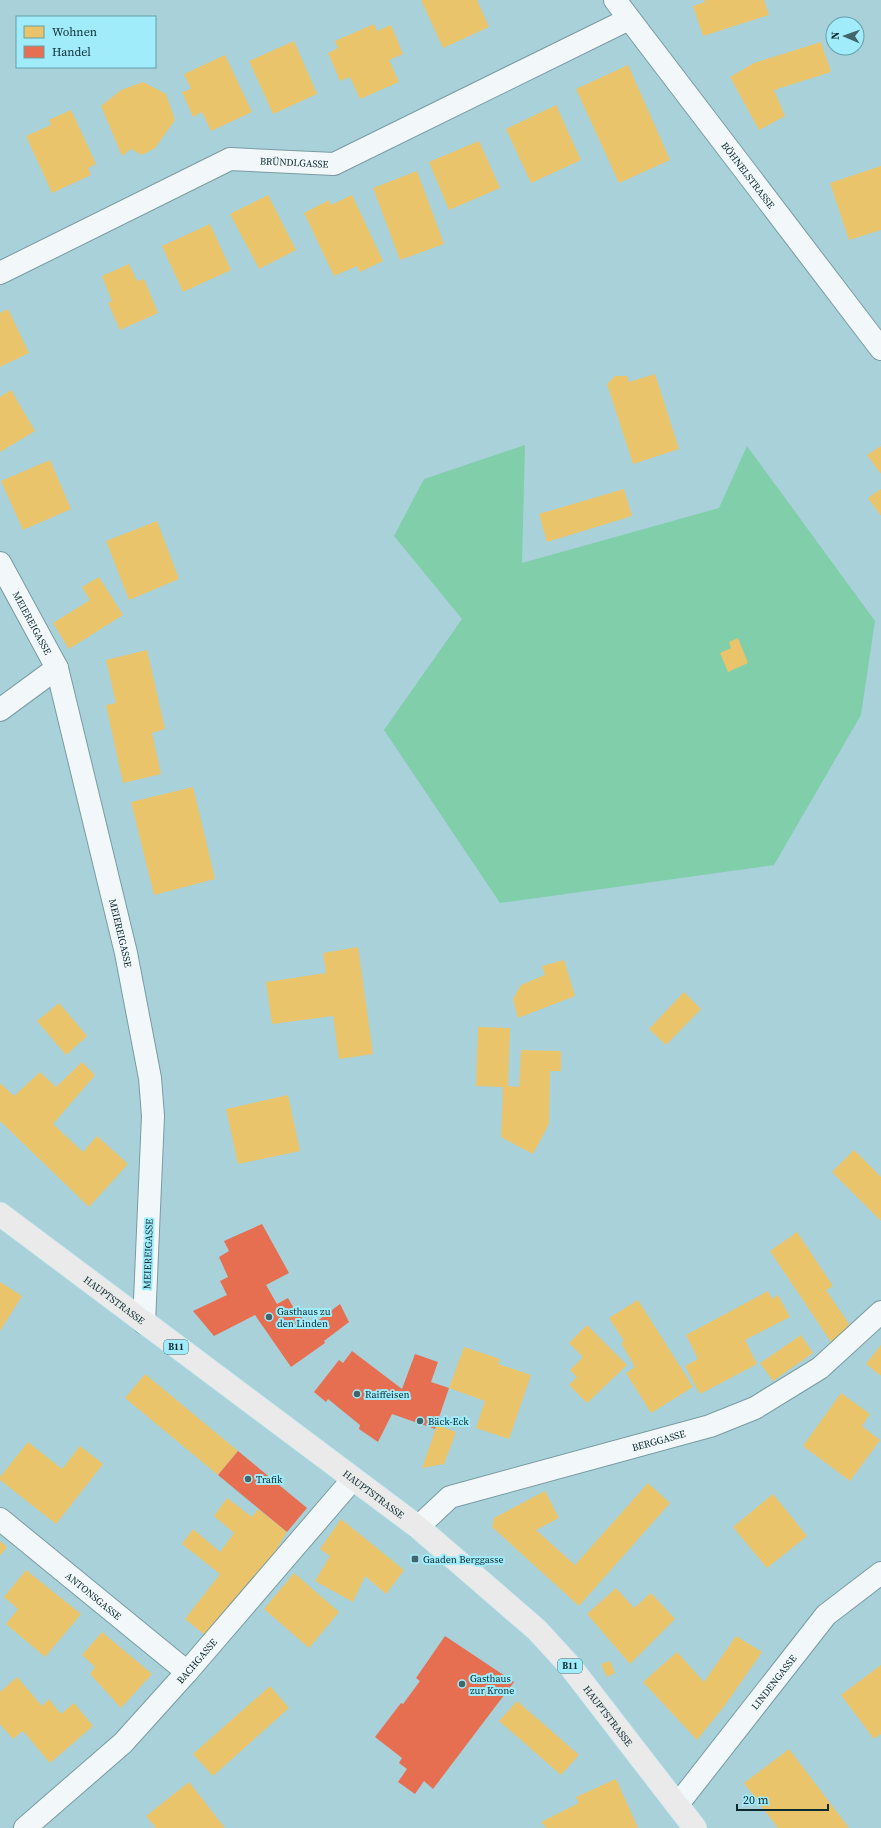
<svg xmlns="http://www.w3.org/2000/svg" width="881" height="1828" font-family="'Source Serif 4',serif">
<style>
.green{fill:#81ceab}
.homes{fill:#e9c46a}
.shops{fill:#e76f51}
.lines{fill:none;stroke-linecap:round;stroke-linejoin:round}
.street-casing{stroke:#7a9ba2;stroke-width:24}
.primary-casing{stroke:#d8eaee;stroke-width:24}
.street{stroke:#f2f8f9;stroke-width:22}
.primary{stroke:#eaeaea;stroke-width:22}
.poi-dot{fill:#42656c;stroke:#a1ecfb;stroke-width:1.5}
.labels{text-anchor:middle;dominant-baseline:central;stroke-width:4;stroke-linejoin:round;paint-order:stroke}
.shield{fill:#a1ecfb;stroke:#38656e;stroke-width:1}
.shield-label{font-size:9px;font-weight:bold;fill:#0b2b31}
.street-label{font-size:10px;fill:#0b2b31;stroke:#a1ecfb}
.poi-label{font-size:10px;fill:#0b2b31;stroke:#a1ecfb;text-anchor:start}
</style>
<rect width="100%" height="100%" fill="#a8d1da"/>
<path class="green" d="M525 445 522 563 719 508 747 446 875 621 861 715 774 865 500 903 384 730 462 619 394 536 424 479Z"/>
<path class="homes" d="M421 0H477L489 27 443 48Z
M704 0H764L769 15 703 36 693 6 705 2Z
M374 24 377 31 391 25 403 54 389 60 399 82 360 99 350 77 340 81 328 53 338 48 335 41Z
M294 41 317 94 273 114 249 61Z
M821 42 831 72 774 90 785 116 759 130 730 77 754 63Z
M225 55 252 112 211 131 202 112 193 117 182 92 191 89 184 74Z
M628 65 670 160 619 183 576 89Z
M143 82 166 94 175 120 155 148 142 155 131 149 122 156 101 106 121 90Z
M556 105 581 160 531 183 506 129Z
M71 110 96 164 88 168 91 175 52 193 26 136 51 125 49 120Z
M479 141 500 188 449 210 429 162Z
M881 166V230L849 240 830 183Z
M417 171 444 244 400 260 373 188Z
M268 195 296 250 259 269 230 214Z
M352 195 383 261 360 272 357 266 334 276 304 213 329 200 331 205Z
M210 224 231 270 183 292 162 246Z
M129 264 137 281 144 279 158 313 120 330 108 303 112 301 102 276Z
M8 309 29 353 0 367V313Z
M655 374 679 449 633 464 607 384 615 376H627L629 382Z
M11 390 35 431 0 452V397Z
M881 446V474L867 455Z
M50 460 71 509 23 530 1 481Z
M624 489 632 516 547 542 539 514Z
M881 489V516L868 498Z
M157 521 179 579 129 600 106 541Z
M99 577 123 615 69 649 53 623 90 600 82 587Z
M738 638 748 663 728 672 720 653 731 648 729 642Z
M147 650 165 729 152 733 161 774 123 783 106 705 116 703 106 660Z
M193 787 215 879 154 895 131 802Z
M358 947 373 1054 339 1059 333 1016 272 1024 266 982 326 973 323 953Z
M564 960 575 996 518 1018 513 999 521 985 545 975 542 966Z
M684 992 701 1009 666 1045 649 1029Z
M59 1003 87 1036 66 1055 37 1021Z
M478 1027 510 1028 508 1086 519 1087 521 1050 561 1051V1071H550L549 1124 533 1154 501 1137 503 1087 476 1086Z
M82 1062 95 1075 53 1124 83 1152 97 1136 128 1164 89 1207 0 1121V1083L14 1096 40 1072 56 1087Z
M288 1095 300 1151 238 1164 226 1109Z
M854 1150 881 1177V1221L832 1172Z
M797 1232 833 1286 826 1290 851 1327 831 1342 770 1251Z
M0 1282 22 1296 0 1331Z
M768 1291 772 1299 778 1295 790 1317 745 1340 757 1364 700 1394 685 1366 698 1359 686 1335Z
M638 1300 693 1387 651 1413 626 1373 635 1367 621 1343 624 1341 609 1318Z
M587 1325 627 1365 587 1403 569 1385 577 1377 570 1370 583 1357 569 1343Z
M801 1335 813 1353 773 1381 760 1363Z
M881 1345V1376L866 1364Z
M464 1347 500 1359 498 1364 531 1375 509 1439 476 1428 485 1401 449 1388Z
M145 1374 238 1451 218 1475 125 1398Z
M841 1393 870 1414 862 1426 880 1440 850 1481 803 1446Z
M437 1425 456 1432 444 1464 422 1468Z
M28 1442 62 1469 80 1446 103 1464 56 1524 0 1480V1477Z
M648 1483 670 1503 579 1606 492 1527 494 1518 545 1491 559 1518 536 1530 575 1565Z
M773 1494 807 1536 767 1568 733 1527Z
M227 1498 252 1517 258 1509 287 1532 269 1561 205 1635 185 1619 220 1574 182 1544 193 1529 220 1552 234 1533 214 1516Z
M341 1519 404 1570 386 1594 365 1576 353 1602 315 1581 330 1556 320 1549Z
M0 1541 7 1547 0 1556Z
M26 1570 81 1614 45 1657 6 1624 18 1609 4 1597Z
M294 1573 339 1612 309 1648 264 1609Z
M616 1588 634 1608 651 1593 675 1619 630 1664 587 1614Z
M102 1632 152 1674 121 1708 90 1674 95 1667 82 1655Z
M736 1636 762 1652 725 1705 697 1740 643 1682 677 1652 704 1682Z
M610 1661 615 1673 607 1677 601 1664Z
M881 1665V1734L874 1739 841 1695Z
M17 1677 42 1706 49 1699 61 1714 74 1703 93 1726 50 1763 23 1731 13 1739 0 1724V1692Z
M270 1686 289 1708 213 1776 193 1754Z
M517 1701 579 1755 561 1775 499 1721Z
M789 1749 849 1828H778L768 1815 744 1783Z
M616 1779 638 1828H547L541 1822 579 1803 576 1797Z
M189 1782 225 1828H156L146 1816Z"/>
<path class="shops" d="M262 1224 289 1273 266 1285 277 1304 288 1298 296 1312 298 1311 308 1328 340 1304 349 1322 324 1341 325 1343 291 1367 255 1315 214 1336 193 1311 227 1295 220 1281 228 1277 219 1257 229 1251 224 1241Z
M352 1351 402 1389 415 1354 438 1362 431 1382 449 1388 435 1429 392 1414 378 1442 359 1429 360 1425 328 1399 326 1402 314 1392 339 1360 343 1363Z
M238 1451 307 1508 287 1532 218 1475Z
M445 1636 514 1682 433 1789 424 1781 415 1794 398 1782 407 1769 399 1763 402 1758 375 1737 401 1703 403 1704 420 1681 416 1678Z"/>
<g class="lines">
<g class="street-casing">
<g id="street">
<path id="s1" d="M615 0 881 349"/>
<path id="s2" d="M0 273 230 159 334 164 629 19"/>
<path id="s3" d="M0 563 57 668 126 953 150 1078 153 1116 144 1323"/>
<path d="M0 710 57 668"/>
<path id="s4" d="M0 1519 187 1672"/>
<path id="s5" d="M418 1527 450 1497 710 1426 755 1408 820 1368 881 1312"/>
<path id="s6" d="M678 1804 826 1615 881 1573"/>
<path id="s7" d="M25 1828 123 1743 187 1672 353 1479"/>
</g>
</g>
<g class="primary-casing">
<g id="primary">
<path id="s8" d="M0 1214 418 1527 537 1630 570 1666 695 1828"/>
</g>
</g>
<use href="#street" class="street"/>
<use href="#primary" class="primary"/>
</g>
<g class="poi-dot">
<circle cx="269" cy="1317" r="4"/>
<circle cx="357" cy="1394" r="4"/>
<circle cx="420" cy="1421" r="4"/>
<circle cx="248" cy="1479" r="4"/>
<rect x="411" y="1555" width="8" height="8" rx="2"/>
<circle cx="462" cy="1684" r="4"/>
</g>
<g class="labels">
<g class="shield">
<rect x="164" y="1340" width="24" height="14" rx="3"/>
<rect x="558" y="1659" width="24" height="14" rx="3"/>
</g>
<g class="shield-label">
<text x="176" y="1347">B11</text>
<text x="570" y="1666">B11</text>
</g>
<g class="street-label">
<text stroke="none"><textPath href="#s2" startOffset="321">BRÜNDLGASSE</textPath></text>
<text stroke="none"><textPath href="#s1" startOffset="220">BÖHNELSTRASSE</textPath></text>
<text stroke="none"><textPath href="#s3" startOffset="68">MEIEREIGASSE</textPath></text>
<text stroke="none"><textPath href="#s3" startOffset="392">MEIEREIGASSE</textPath></text>
<text transform="translate(148 1254) rotate(-88)">MEIEREIGASSE</text>
<text stroke="none"><textPath href="#s8" startOffset="143">HAUPTSTRASSE</textPath></text>
<text stroke="none"><textPath href="#s5" startOffset="260">BERGGASSE</textPath></text>
<text stroke="none"><textPath href="#s8" startOffset="467">HAUPTSTRASSE</textPath></text>
<text stroke="none"><textPath href="#s4" startOffset="121">ANTONSGASSE</textPath></text>
<text stroke="none"><textPath href="#s7" startOffset="240">BACHGASSE</textPath></text>
<text stroke="none"><textPath href="#s6" startOffset="155">LINDENGASSE</textPath></text>
<text stroke="none"><textPath href="#s8" startOffset="791">HAUPTSTRASSE</textPath></text>
</g>
<g class="poi-label">
<text x="277" y="1311">Gasthaus zu<tspan x="277" dy="12">den Linden</tspan></text>
<text x="365" y="1394">Raiffeisen</text>
<text x="428" y="1421">Bäck-Eck</text>
<text x="256" y="1479">Trafik</text>
<text x="423" y="1559">Gaaden Berggasse</text>
<text x="470" y="1678">Gasthaus<tspan x="470" dy="12">zur Krone</tspan></text>
</g>
</g>
<rect x="16" y="16" width="140" height="52" fill="#a1ecfb" stroke="#659faa"/>
<rect x="24" y="26" width="20" height="12" fill="#e9c46a" stroke="#659faa"/>
<text x="52" y="36" font-size="12" fill="#0b2b31">Wohnen</text>
<rect x="24" y="46" width="20" height="12" fill="#e76f51" stroke="#659faa"/>
<text x="52" y="56" font-size="12" fill="#0b2b31">Handel</text>
<g transform="translate(845 36) rotate(272)"><circle r="19" fill="#a1ecfb" stroke="#659faa"/>
<path d="M0-3L7 15L0 10L-7 15Z" fill="#42656c"/>
<text y="-6" font-size="11" font-weight="bold" text-anchor="middle" fill="#0b2b31">N</text>
</g>
<path d="M737 1804v6h91v-6" fill="none" stroke="#0b2b31" stroke-width="2"/>
<text x="743" y="1804" font-size="12" fill="#0b2b31" stroke="#a1ecfb" stroke-width="3" paint-order="stroke">20 m</text>
</svg>
